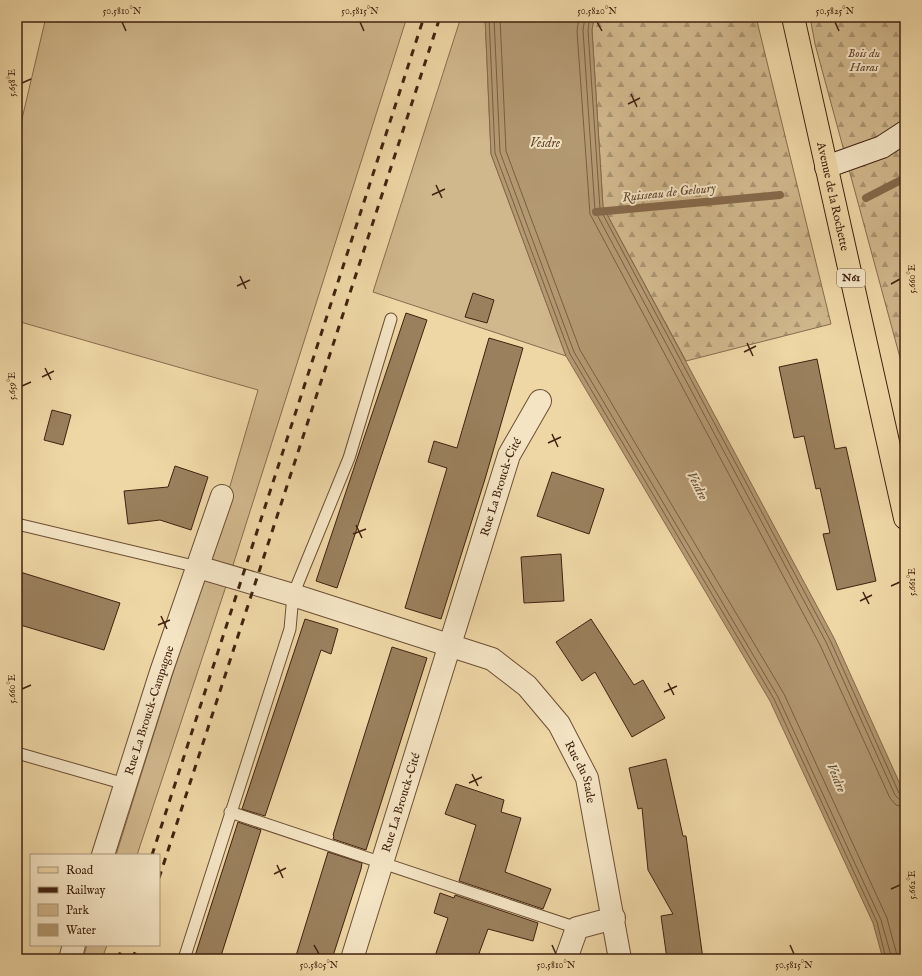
<svg xmlns="http://www.w3.org/2000/svg" width="922" height="976" font-family="'IM FELL English',serif">
<style>
.green{fill:#d0b78c;stroke:#886c4e}
.forest{fill:url(#forest-firs);stroke:#886c4e}
.water{fill:#b39972;stroke:#85694a}
.lines{fill:none;stroke-linecap:round;stroke-linejoin:round}
.shore{stroke:#7a5e40;stroke-width:1}
.stream{stroke:#85694a;stroke-width:8}
.building{fill:#9a805d;stroke:#40220f}
.lane-casing{stroke:#6c4f34;stroke-width:13}
.street-casing{stroke:#6c4f34;stroke-width:24}
.secondary-casing{stroke:#40220f;stroke-width:24}
.primary-casing{stroke:#40220f;stroke-width:24}
.lane{stroke:#f4e4c4;stroke-width:11}
.street{stroke:#f4e4c4;stroke-width:22}
.secondary{stroke:#f4e4c4;stroke-width:22}
.primary{stroke:#eed6a5;stroke-width:22}
.rail{stroke:#40220f;stroke-width:3;stroke-dasharray:7 7;stroke-linecap:butt}
.ticks{fill:none;stroke:#40220f;stroke-width:1.5}
.labels{text-anchor:middle;dominant-baseline:central;stroke-width:4;stroke-linejoin:round;paint-order:stroke}
.shield{fill:#f4e4c4;stroke:#765c45;stroke-width:1}
.shield-label{font-size:11px;font-weight:bold;fill:#40220f}
.park-label{font-size:12px;font-style:italic;fill:#64472e;stroke:#f4e4c4}
.street-label{font-size:12px;fill:#40220f;stroke:#f4e4c4}
.water-label{font-size:13px;font-style:italic;fill:#62462d;stroke:#f4e4c4}
.neatline{fill:none;stroke:#40220f;stroke-width:1.5}
.ticks-label{font-size:10px;text-anchor:middle;fill:#40220f}
</style>
<defs>
<pattern id="forest-firs" width="22" height="20" patternUnits="userSpaceOnUse"><rect width="22" height="20" fill="#d0b78c"/><path d="M5 1l3.5 6h-7zM16 11l3.5 6h-7z" fill="#aa9471"/></pattern>
</defs>
<rect width="100%" height="100%" fill="#eed6a5"/>
<filter id="stains"><feTurbulence type="fractalNoise" baseFrequency=".005" numOctaves="4"/><feColorMatrix values="0 0 0 0 .2 0 0 0 0 .09 0 0 0 0 .02 0 0 0 .5 -.17"/></filter>
<radialGradient id="worn" r=".72"><stop offset=".6" stop-color="#630" stop-opacity="0"/><stop offset="1" stop-color="#630" stop-opacity=".3"/></radialGradient>
<path class="green" d="M46 17H407L233 565 137 855H116L212 548 258 390 17 321V140Z
M461 17H485L491 154 566 356 373 292Z
M87 945H107L102 959H83Z"/>
<path class="forest" d="M594 17H756L831 324 686 361 603 207 592 30Z
M810 17H905V376L815 44Z"/>
<path class="water" d="M485 17H594L592 30 603 207 834 638 905 795V959H883L873 923 770 701 566 356 491 154Z"/>
<g class="lines">
<path class="shore" d="M489 17 495 153 570 354 774 699 877 922 886 959
M494 17 500 152 574 352 778 697 881 920 892 959
M500 17 506 151 580 350 784 694 887 918 898 959
M579 17 577 31 590 214 820 645 890 798 896 805 905 807
M585 17 583 30 595 211 826 642 895 795 899 799 905 801
M590 17 588 30 600 209 830 640 899 793 905 795"/>
<path class="stream" d="M866 198 905 178
M596 212 780 195"/>
</g>
<path class="building" d="M473 293 494 300 487 323 465 317Z
M406 313 427 320 337 588 316 581Z
M489 338 523 348 485 479 441 619 405 608 447 468 428 462 434 441 457 448Z
M817 359 835 449 846 447 876 581 837 590 823 534 830 533 820 488 816 489 804 436 794 438 779 367Z
M52 410 71 415 63 445 44 440Z
M175 466 208 477 191 530 160 520 128 524 124 491 168 487Z
M552 472 604 489 589 534 537 516Z
M561 554 564 601 524 603 521 557Z
M17 571 120 603 104 650 17 624Z
M305 619 338 629 331 654 321 650 265 816 242 809Z
M591 619 634 685 643 680 665 718 632 737 595 672 582 681 556 642Z
M392 647 427 658 366 850 333 839 334 836 333 835Z
M666 759 683 836H686L703 959H667L661 916 673 914 648 870 642 808 638 809 629 768Z
M456 784 504 800 501 812 521 818 505 872 551 889 543 909 459 881 476 825 445 814Z
M238 822 261 830 220 959H194Z
M328 852 362 863 361 869 332 959H295Z
M440 893 454 898 455 895 538 923 533 941 488 929 477 959H434L448 918 434 913Z"/>
<g class="lines">
<g class="lane-casing">
<path id="lane" d="M17 524 198 567
M17 753 125 784
M230 812 577 928
M184 959 290 629 293 595 349 458 391 319"/>
</g>
<g class="street-casing">
<g id="street">
<path id="s1" d="M198 567 293 595 492 659 527 686 559 724 587 778 620 959"/>
<path id="s2" d="M103 855 161 672 222 496"/>
<path d="M70 959 74 945"/>
<path id="s3" d="M352 959 509 455 540 401"/>
<path d="M566 959 577 928 614 918"/>
</g>
</g>
<g class="secondary-casing">
<path id="secondary" d="M826 167 882 147 905 132"/>
</g>
<g class="primary-casing">
<g id="primary">
<path id="s4" d="M793 17 905 518"/>
</g>
</g>
<use href="#lane" class="lane"/>
<use href="#street" class="street"/>
<use href="#secondary" class="secondary"/>
<use href="#primary" class="primary"/>
<path class="rail" d="M152 855 424 17
M159 878 440 17
M118 959 123 945
M133 959 137 945"/>
</g>
<path class="ticks" d="M122 22 126 31M360 22 364 31M597 22 602 31M835 22 839 31M22 83 31 79M631 94 637 107M628 104 640 98M436 185 442 198M432 195 445 189M240 276 246 289M891 284 900 279M237 286 250 280M747 343 753 356M744 352 756 346M45 368 51 380M42 377 54 371M22 386 31 382M552 434 558 447M548 443 561 437M356 525 362 538M353 534 366 529M891 586 900 582M863 592 869 604M860 601 872 595M161 616 167 629M158 625 170 620M668 683 674 695M22 689 31 685M664 692 677 686M472 774 478 786M469 783 482 777M277 865 283 878M274 874 286 868M891 889 900 885M314 945 319 954M552 945 556 954M790 945 794 954"/>
<g class="labels">
<rect class="shield" x="837" y="269" width="28" height="18" rx="3"/>
<g class="shield-label">
<text x="851" y="278">N61</text>
</g>
<g class="park-label">
<text x="864" y="53">Bois du<tspan x="864" dy="14">Haras</tspan></text>
</g>
<g class="street-label">
<text stroke="none"><textPath href="#s4" startOffset="184">Avenue de la Rochette</textPath></text>
<text stroke="none"><textPath href="#s3" startOffset="495">Rue La Brouck-Cité</textPath></text>
<text stroke="none"><textPath href="#s2" startOffset="152">Rue La Brouck-Campagne</textPath></text>
<text stroke="none"><textPath href="#s1" startOffset="455">Rue du Stade</textPath></text>
<text stroke="none"><textPath href="#s3" startOffset="164">Rue La Brouck-Cité</textPath></text>
</g>
<g class="water-label">
<text x="545" y="143">Vesdre</text>
<text transform="translate(669 193) rotate(-6)">Ruisseau de Geloury</text>
<text transform="translate(697 486) rotate(63)">Vesdre</text>
<text transform="translate(836 778) rotate(67)">Vesdre</text>
</g>
</g>
<rect width="922" height="976" fill="none" stroke="#eed6a5" stroke-width="44"/>
<rect x="30" y="854" width="130" height="92" fill="#f4e4c4" stroke="#ac967c"/>
<rect x="38" y="867" width="20" height="6" fill="#eed6a5" stroke="#ac967c"/>
<text x="66" y="874" font-size="12" fill="#40220f">Road</text>
<rect x="38" y="887" width="20" height="6" fill="#40220f" stroke="#ac967c"/>
<text x="66" y="894" font-size="12" fill="#40220f">Railway</text>
<rect x="38" y="904" width="20" height="12" fill="#d0b78c" stroke="#ac967c"/>
<text x="66" y="914" font-size="12" fill="#40220f">Park</text>
<rect x="38" y="924" width="20" height="12" fill="#b39972" stroke="#ac967c"/>
<text x="66" y="934" font-size="12" fill="#40220f">Water</text>
<rect x="22" y="22" width="878" height="932" class="neatline"/>
<g class="ticks-label">
<text x="122" y="14">50.5810°N</text>
<text x="360" y="14">50.5815°N</text>
<text x="597" y="14">50.5820°N</text>
<text x="835" y="14">50.5825°N</text>
<text transform="translate(11 83) rotate(-90)" y="4">5.658°E</text>
<text transform="translate(911 279) rotate(-90)" y="4">5.660°E</text>
<text transform="translate(11 386) rotate(-90)" y="4">5.659°E</text>
<text transform="translate(911 582) rotate(-90)" y="4">5.661°E</text>
<text transform="translate(11 689) rotate(-90)" y="4">5.660°E</text>
<text transform="translate(911 885) rotate(-90)" y="4">5.662°E</text>
<text x="319" y="968">50.5805°N</text>
<text x="556" y="968">50.5810°N</text>
<text x="794" y="968">50.5815°N</text>
</g>
<rect width="100%" height="100%" filter="url(#stains)"/>
<rect width="100%" height="100%" fill="url(#worn)"/>
</svg>
